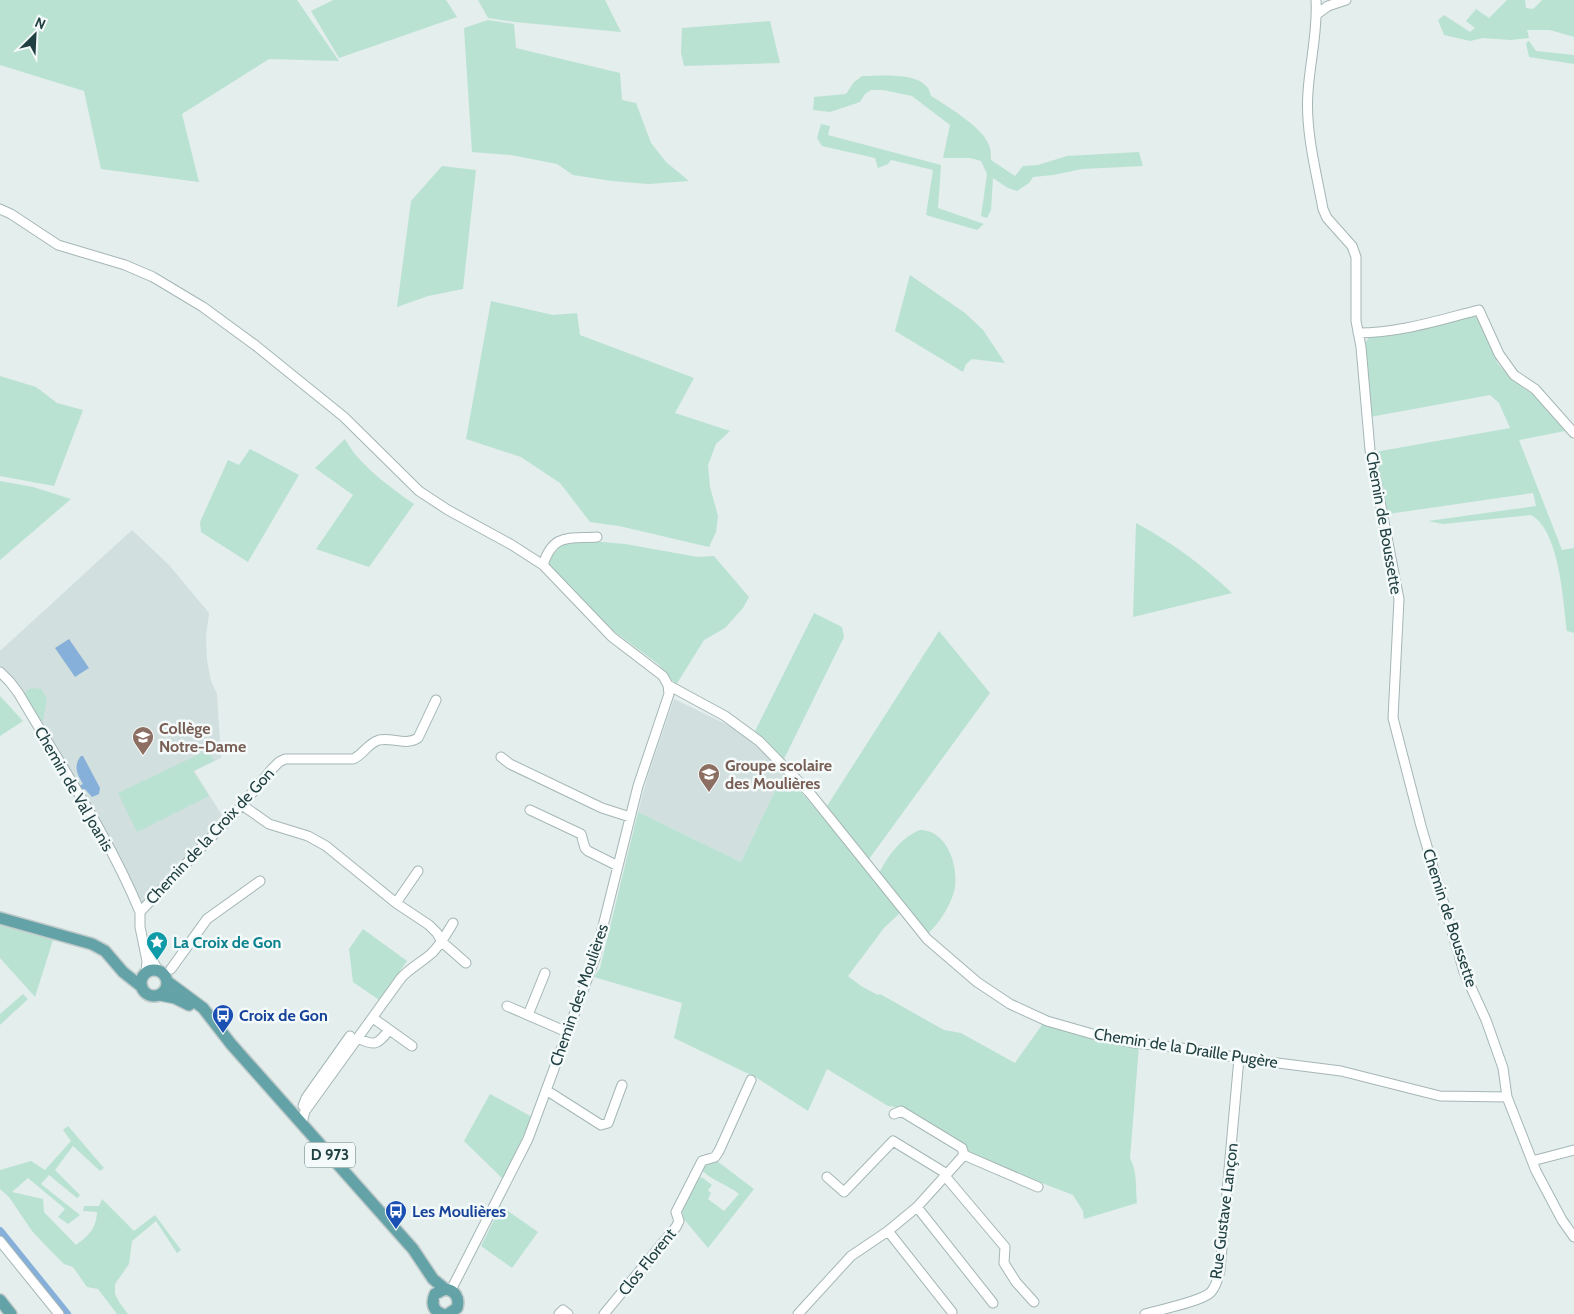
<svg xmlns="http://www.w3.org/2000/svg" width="1574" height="1314" font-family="Cabin,sans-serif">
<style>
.built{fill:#d1dfde}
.green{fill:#bae2d2}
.water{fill:#86b0d9}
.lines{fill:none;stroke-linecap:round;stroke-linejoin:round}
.canal{stroke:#86b0d9;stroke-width:8}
.minor-casing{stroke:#a5b6b6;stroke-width:11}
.major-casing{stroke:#c1caca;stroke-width:14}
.minor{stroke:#fff;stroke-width:9}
.major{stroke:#63a3a8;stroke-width:11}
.labels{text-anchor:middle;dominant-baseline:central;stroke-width:5;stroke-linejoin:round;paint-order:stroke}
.shield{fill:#f4faf9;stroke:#607879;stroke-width:1}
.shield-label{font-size:15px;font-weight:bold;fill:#214042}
.street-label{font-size:16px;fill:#214042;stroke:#f4faf9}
.education-label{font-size:16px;font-weight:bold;fill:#785e54;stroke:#f4faf9;text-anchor:start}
.culture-label{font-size:16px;font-weight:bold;fill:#0d838f;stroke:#f4faf9;text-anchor:start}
.transit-label{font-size:16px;font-weight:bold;fill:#164399;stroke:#f4faf9;text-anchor:start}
</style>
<rect width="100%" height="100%" fill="#e3eeed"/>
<path class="built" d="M132 530 169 565 209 613 206 636 207 660 211 681 217 694 221 758 194 771 222 815 181 865 138 907 96 828 0 666V651Z
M674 699 740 731 766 754 784 772 741 862 638 812 648 775Z"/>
<path class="green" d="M0 0H297L339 61 269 59 182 114 199 182 101 169 84 91 0 65Z
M333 0H446L457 17 339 58 311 11Z
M478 0H605L621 32 515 22 488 18Z
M1507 0H1525L1526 8 1533 9 1542 0H1574V37L1550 30H1527L1529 38 1511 40 1483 38 1470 41 1444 35 1438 20 1444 15 1470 32 1475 28 1466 21 1476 9 1489 18Z
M488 20 514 24 516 48 620 73 622 100 636 103 651 143 666 162 689 181 648 184 612 181 573 175 557 164 511 155 472 152 464 28Z
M770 21 780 63 684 66 681 53 682 28Z
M1529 41 1536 51 1574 55V64L1529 57 1526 43Z
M862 76C882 76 927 70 931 96 947 106 986 129 990 148 991 152 991 157 991 160L1015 176 1023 166 1038 165 1067 156 1139 152 1143 166 1082 169 1053 175 1033 177 1029 183 1017 191 1008 188 993 178 991 210 987 218 981 216 987 174 981 161 970 158H943L950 125 912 96 883 90H871L865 94 860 102 830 112 813 110 814 97 846 94 854 82Z
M821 124 830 126 828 135 941 165 938 208 984 224 977 230 926 215 933 170 891 160 888 164 878 168 875 158 822 146 817 138Z
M442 166 476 170 463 289 428 296 397 307 411 201Z
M910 275 965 313 983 330 1005 363 972 359 966 364 963 372 895 331Z
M491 301 553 315 577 313 580 335 694 378 675 413 730 431 716 444 708 465 710 487 718 516 716 532 709 547 619 526 590 522 560 483 521 457 466 439Z
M1469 314 1480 319 1498 364 1511 378 1536 397 1565 431 1519 440 1562 550 1574 548V633L1567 631C1563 601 1560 531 1531 515L1443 524 1428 521 1536 506 1533 493 1388 514 1375 452 1510 428 1499 403 1490 395 1370 417 1364 345 1369 337C1403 334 1437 326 1469 314Z
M0 376 36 387 57 403 83 410 54 486 0 476Z
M345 439C358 464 391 488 414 504L369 567 316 549 353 495 315 468Z
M250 449 299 475 248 562 201 532 200 522 228 460 239 465Z
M0 481 33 487 71 499 0 560Z
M1136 523C1173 543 1202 565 1232 593L1133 617Z
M592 541 625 544 698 557 714 556 749 597 743 608 725 628 704 640 676 685 658 664 611 629 547 564 560 545Z
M814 613 842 627 844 637 784 759 755 731Z
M939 631 990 693 869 859 827 806Z
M33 688 41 689 47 699 43 720 41 722 39 721 25 698V693L29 689Z
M0 696 23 721 0 736Z
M208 750 214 761 193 771 209 796 137 832 118 793Z
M784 772 825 820 901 912 884 928 848 976 861 986 878 995 880 994 944 1030 961 1033 1015 1063 1044 1022 1139 1046 1130 1158C1138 1175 1135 1185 1137 1203L1084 1219 1083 1211 1073 1195 969 1155 901 1108 888 1106 827 1069 808 1111 757 1078 674 1038 682 1003 594 977 600 968 638 812 741 862Z
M920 830C946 830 958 863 955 887 953 901 939 925 927 934L878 875C888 856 900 838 920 830Z
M0 925 53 940 35 997 0 958Z
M363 929 407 961 379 1000 353 982 349 949Z
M23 994 28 999 0 1025V1014Z
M490 1094 532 1117 503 1179 464 1141Z
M68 1126 104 1168 100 1171 73 1146 55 1170 80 1195 77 1198 49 1175 41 1184 80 1215 68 1224 58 1217 65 1209 28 1178 12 1192 43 1199 44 1212 76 1245C89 1235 96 1229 97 1212L83 1211 84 1206H99L102 1199 134 1231 155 1215 181 1250 177 1253 156 1221 132 1241 129 1264 115 1284V1294L119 1302 128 1314H117L98 1289 87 1287 73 1267 64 1264 46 1246 32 1231 9 1197 0 1189V1170L31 1161 45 1170 71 1141 63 1130Z
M717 1161 754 1189 708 1248 683 1218 682 1210 698 1177 703 1178 712 1185 708 1190 711 1193 708 1199 724 1211 739 1194C730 1186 709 1179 702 1170L705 1163Z
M501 1206 538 1232 512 1268 481 1246Z"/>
<path class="water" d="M69 639 89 668 75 677 55 648Z
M81 756H83L100 788 99 794 92 797 85 789 81 790 79 786 83 784C77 774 73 766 81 756Z"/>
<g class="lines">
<path class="canal" d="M0 1231 67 1314"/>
<g class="minor-casing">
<path id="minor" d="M1316 0C1318 31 1310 61 1308 92 1305 130 1316 171 1323 209L1327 218 1352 246 1356 257V321L1361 347 1370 450 1399 599 1393 718 1421 826 1464 972 1486 1020 1503 1068 1507 1097 1536 1171 1562 1220 1574 1237
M1317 14 1328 6 1346 0
M0 209 11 214 58 245 125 265 153 277 203 307 255 345 344 417 419 491 448 510 512 545 543 565 612 637 663 676 668 685 669 694 638 786 595 958 528 1139 451 1290
M1358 333C1400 333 1439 320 1479 310L1499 354 1514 375 1535 389 1574 433
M543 565C553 533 568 539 597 537
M0 672 10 682 19 694C61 766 108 835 140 912
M668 685 725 716 759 741 809 792 927 939 977 982 1010 1004 1047 1021 1096 1035 1135 1043 1190 1049 1239 1058 1341 1071 1440 1096 1507 1097
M501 757 510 764 602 808 630 817
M242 805 269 824 308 836 326 846 396 903 429 925 437 933 442 942 466 963
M530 810 581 834 585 848 588 851 618 866
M396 903 418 871
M148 953 158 970
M171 969 207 919 260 881
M146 972 147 961 140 927V912L242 805 272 769 279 762 285 759H353C363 755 368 743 379 740 392 737 405 746 418 738L436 700
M507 1006 567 1032
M528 1015 545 973
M373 1018 412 1046
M358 1038C375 1047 378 1044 389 1030
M546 1090 601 1125 608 1123 622 1085
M303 1106 306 1098 350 1036
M894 1114 901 1111 962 1148 964 1155
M302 1123 305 1111 401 978C410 968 422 962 432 953 441 944 447 933 453 923
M964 1155 1038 1187
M1532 1161 1574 1150
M945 1176 1005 1247 1004 1263 1016 1282 1034 1302
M827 1177 844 1192 893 1141 947 1174
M917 1207 993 1303
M888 1231 952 1312
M0 1241 59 1314
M559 1314 563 1310 568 1314
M604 1314 676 1227 679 1221 676 1212 702 1161 715 1157 719 1151 751 1080
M798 1314 851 1256 888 1231 917 1207 964 1155
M1145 1314C1159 1310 1203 1301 1211 1292 1217 1285 1218 1278 1220 1270L1239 1058"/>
</g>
<g class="major-casing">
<path id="major" d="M0 918 92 944 105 951 123 972 142 987
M141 983a13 13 0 1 1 26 0a13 13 0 1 1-26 0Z
M168 982 203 1008 231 1044 413 1249 433 1279 445 1289
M160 995 175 998 189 1005
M0 1300 11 1314
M442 1314C433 1311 431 1303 435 1294L445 1289C455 1290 460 1298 457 1308L448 1314"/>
</g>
<use href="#minor" class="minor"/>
<use href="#major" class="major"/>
</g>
<defs>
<g id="school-pin" transform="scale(1.125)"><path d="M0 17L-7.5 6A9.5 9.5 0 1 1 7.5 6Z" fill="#8d6e63" stroke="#f4faf9"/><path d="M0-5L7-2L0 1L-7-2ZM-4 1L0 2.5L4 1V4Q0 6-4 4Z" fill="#fff"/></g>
<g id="sight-pin" transform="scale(1.125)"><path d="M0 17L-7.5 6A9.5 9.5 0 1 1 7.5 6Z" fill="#0f9aa8" stroke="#f4faf9"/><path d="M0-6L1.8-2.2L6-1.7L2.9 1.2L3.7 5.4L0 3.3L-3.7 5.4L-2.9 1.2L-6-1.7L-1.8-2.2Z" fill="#fff"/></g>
<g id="bus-pin" transform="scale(1.125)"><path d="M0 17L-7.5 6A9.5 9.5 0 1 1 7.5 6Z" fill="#1a4fb4" stroke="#f4faf9"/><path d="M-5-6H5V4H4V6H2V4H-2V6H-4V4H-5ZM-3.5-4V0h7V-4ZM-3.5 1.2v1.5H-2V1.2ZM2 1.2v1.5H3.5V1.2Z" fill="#fff"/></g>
</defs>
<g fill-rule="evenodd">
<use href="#school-pin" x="143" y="737"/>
<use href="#school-pin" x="709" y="774"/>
<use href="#sight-pin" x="157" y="942"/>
<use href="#bus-pin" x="223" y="1015"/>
<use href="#bus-pin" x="396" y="1211"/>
</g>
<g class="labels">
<rect class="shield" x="305" y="1142.5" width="50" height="25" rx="4"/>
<g class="shield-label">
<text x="330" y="1155">D 973</text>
</g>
<g class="street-label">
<text transform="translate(1384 523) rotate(80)">Chemin de Boussette</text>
<text transform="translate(74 789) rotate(60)">Chemin de Val Joanis</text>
<text transform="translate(210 836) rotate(-47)">Chemin de la Croix de Gon</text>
<text transform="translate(1450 918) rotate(72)">Chemin de Boussette</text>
<text transform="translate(579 995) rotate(-71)">Chemin des Moulières</text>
<text transform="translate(1186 1048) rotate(9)">Chemin de la Draille Pugère</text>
<text transform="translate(1224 1211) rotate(-83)">Rue Gustave Lançon</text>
<text transform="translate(647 1262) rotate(-51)">Clos Florent</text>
</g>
<g class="education-label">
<text x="159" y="728">Collège<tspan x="159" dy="18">Notre-Dame</tspan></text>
<text x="725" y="765">Groupe scolaire<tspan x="725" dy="18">des Moulières</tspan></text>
</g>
<g class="culture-label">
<text x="173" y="942">La Croix de Gon</text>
</g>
<g class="transit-label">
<text x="239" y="1015">Croix de Gon</text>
<text x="412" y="1211">Les Moulières</text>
</g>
</g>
<g transform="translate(35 35) rotate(24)" stroke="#f4faf9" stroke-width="4" paint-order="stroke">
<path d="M0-4L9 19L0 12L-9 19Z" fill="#214042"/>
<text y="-8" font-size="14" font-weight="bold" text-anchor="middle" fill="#214042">N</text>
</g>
</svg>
